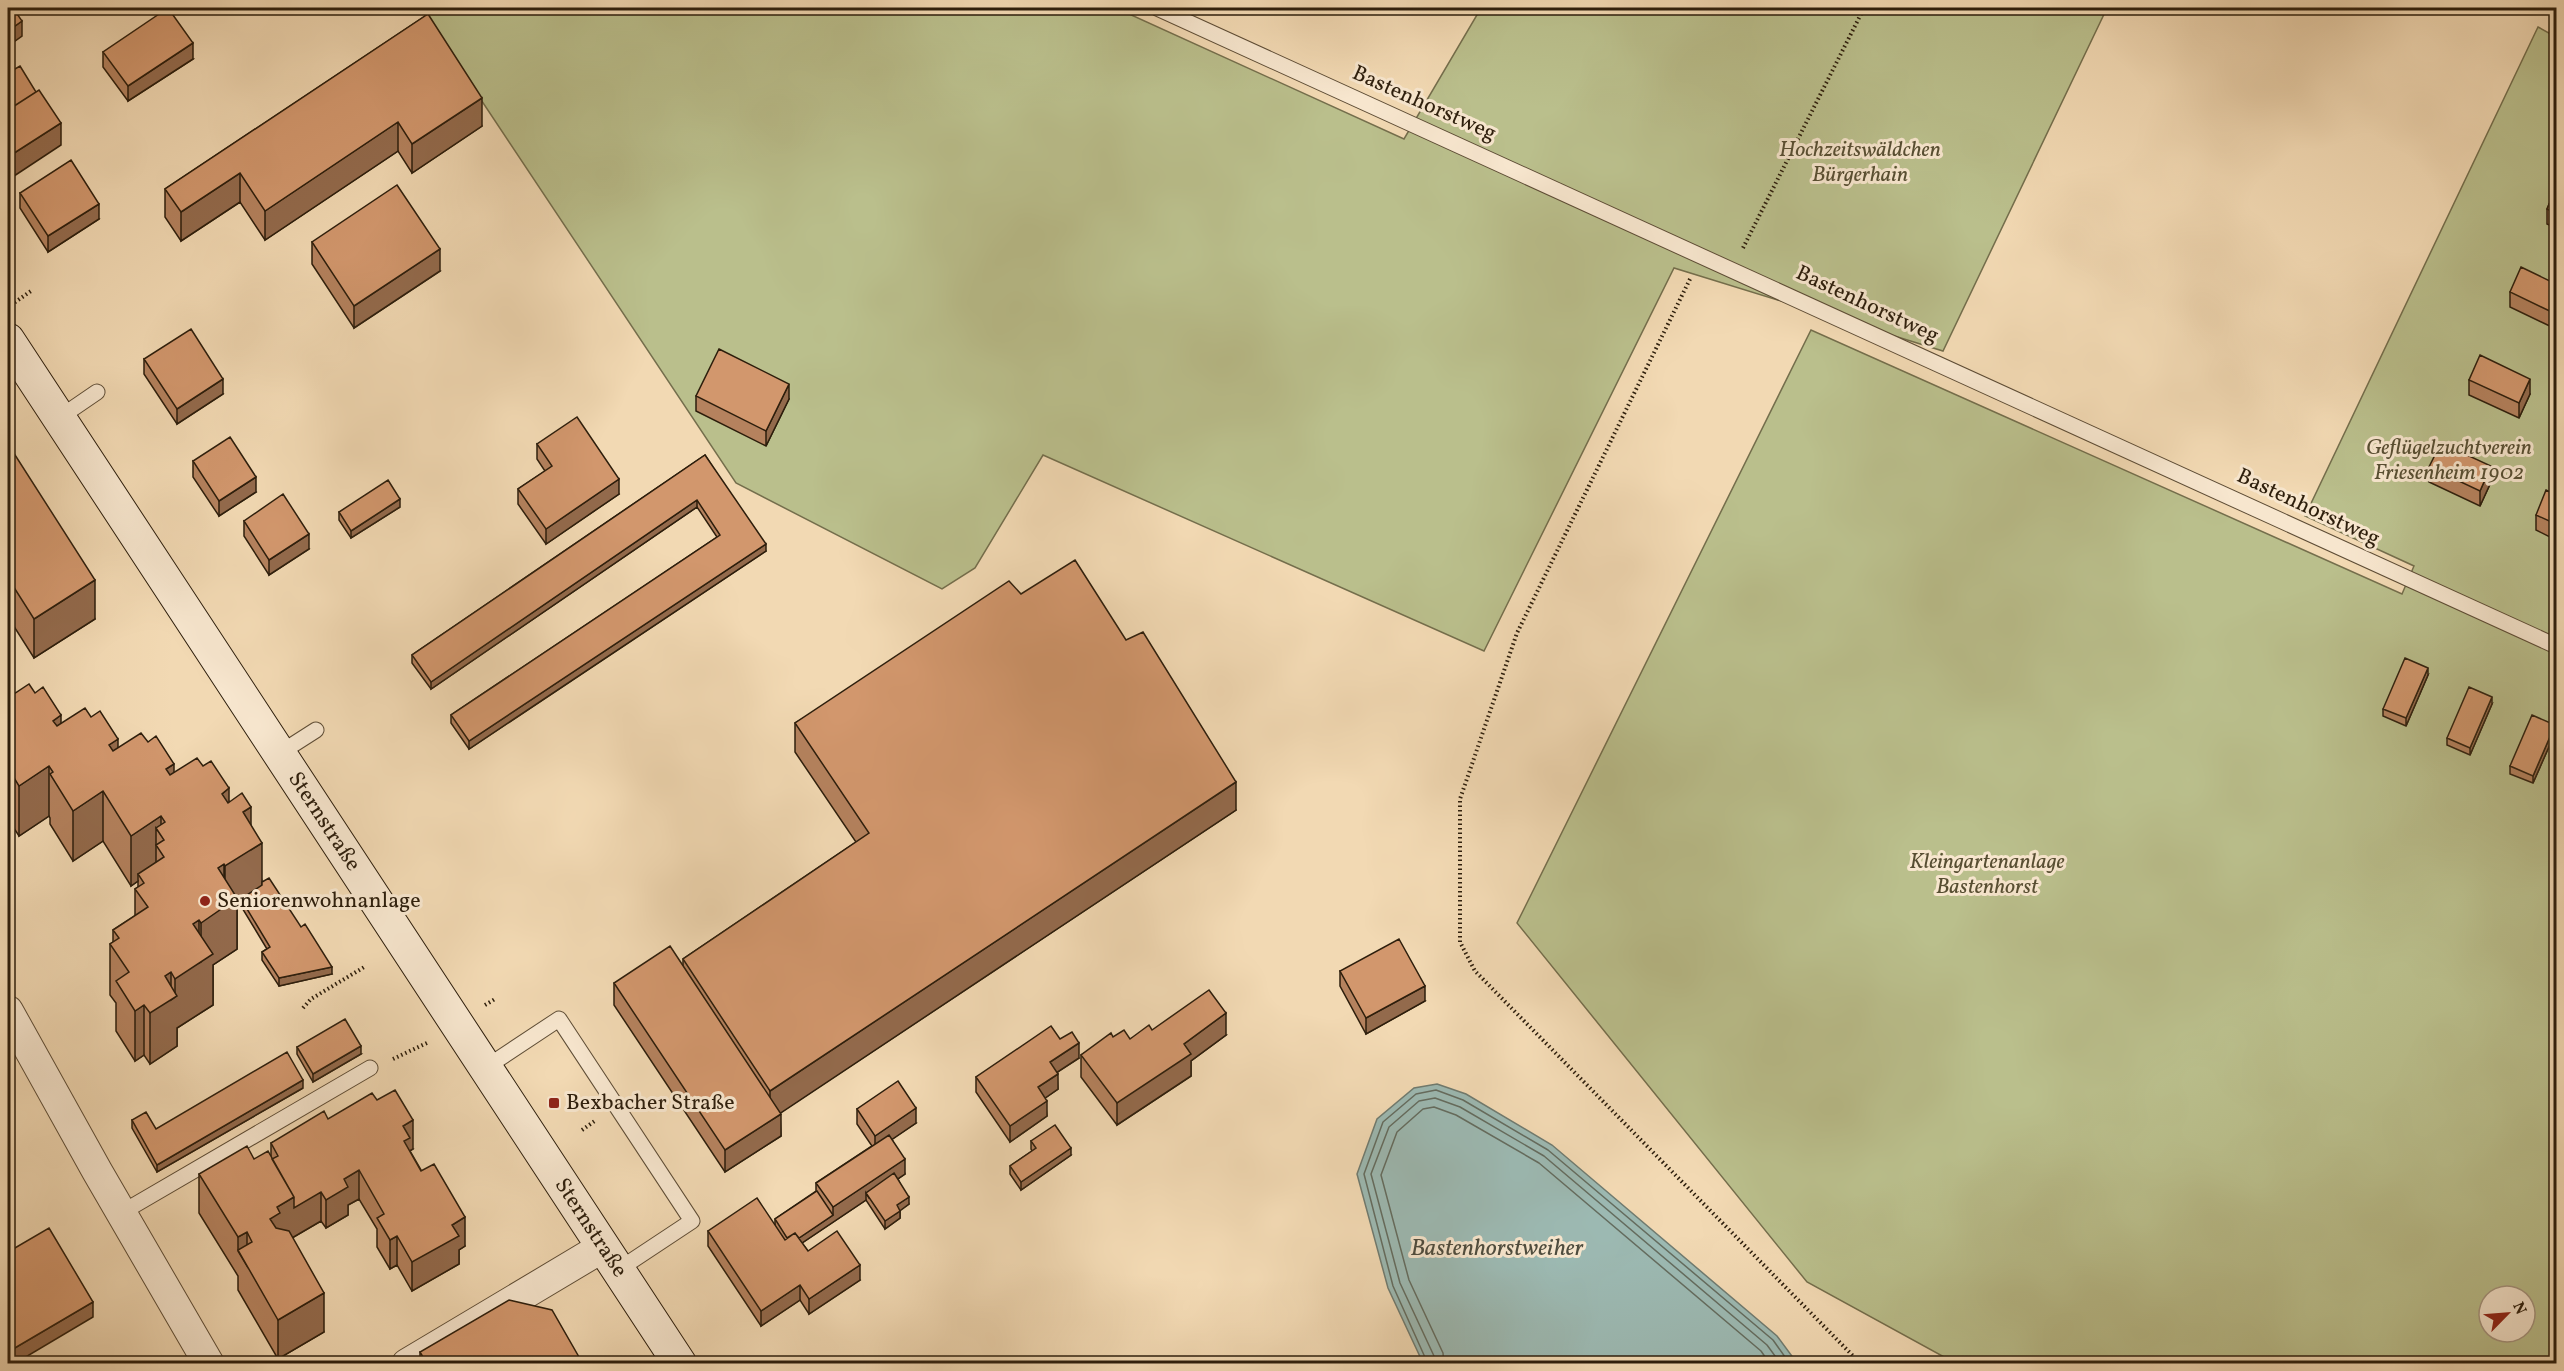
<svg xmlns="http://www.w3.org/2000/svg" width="2564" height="1371" font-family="Vollkorn,serif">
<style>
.green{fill:#babf8c;stroke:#746e4c;stroke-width:1.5;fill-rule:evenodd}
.water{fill:#9cb9b2;stroke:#707b70;stroke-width:1.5}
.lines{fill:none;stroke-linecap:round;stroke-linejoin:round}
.shore{stroke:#646c5f;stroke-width:1.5}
.service-casing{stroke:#5e4d36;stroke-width:17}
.minor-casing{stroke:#5e4d36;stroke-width:32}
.secondary-casing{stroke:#2d1e0c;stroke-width:35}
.path{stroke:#2d1e0c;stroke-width:4;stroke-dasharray:1.5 3;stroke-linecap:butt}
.service{stroke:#f7e6ce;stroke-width:15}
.minor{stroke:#f7e6ce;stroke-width:30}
.secondary{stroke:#f7e6ce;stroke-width:33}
.wall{fill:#b5825e;stroke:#2d1e0c;stroke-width:1.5}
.shaded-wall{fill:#936a4c;stroke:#2d1e0c;stroke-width:1.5}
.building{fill:#d2976d;stroke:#2d1e0c;stroke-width:1.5}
.poi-dot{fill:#8f2418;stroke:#f7e6ce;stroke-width:2}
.labels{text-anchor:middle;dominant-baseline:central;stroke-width:6;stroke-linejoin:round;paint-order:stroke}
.street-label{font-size:22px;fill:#2d1e0c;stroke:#f7e6ce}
.park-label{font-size:22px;font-style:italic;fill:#574e32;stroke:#f7e6ce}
.poi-label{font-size:22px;fill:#2d1e0c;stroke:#f7e6ce;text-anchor:start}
.water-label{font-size:24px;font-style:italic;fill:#4e4c3e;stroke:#f7e6ce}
</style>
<rect width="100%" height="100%" fill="#f2d9b3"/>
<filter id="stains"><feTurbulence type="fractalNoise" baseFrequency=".00333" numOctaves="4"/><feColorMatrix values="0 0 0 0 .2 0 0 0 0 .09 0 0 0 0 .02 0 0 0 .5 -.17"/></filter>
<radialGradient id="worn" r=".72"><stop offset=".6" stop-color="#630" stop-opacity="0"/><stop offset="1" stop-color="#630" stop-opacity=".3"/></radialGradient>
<path class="green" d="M420 8H1116L1404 139 1481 8H2107L1943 351 1674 268 1484 651 1043 455 975 568 942 589 736 483Z
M2538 27 2556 37V1363H1955L1807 1282 1517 923 1811 330 2402 594 2414 566 2305 516ZM2489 1296H2525V1332H2489Z"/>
<path class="water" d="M1437 1084 1466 1094 1552 1145 1777 1336 1797 1363H1423L1388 1288 1357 1174 1377 1119 1414 1088Z"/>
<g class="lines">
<path class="shore" d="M1428 1364 1393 1286 1364 1174 1383 1122 1416 1094 1436 1090 1463 1100 1548 1150 1773 1340 1790 1364
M1435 1364 1434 1356 1400 1283 1371 1174 1389 1127 1419 1101 1435 1098 1460 1107 1544 1156 1767 1345 1781 1364
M1444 1364 1443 1353 1409 1280 1381 1175 1397 1132 1423 1109 1434 1107 1456 1115 1539 1163 1761 1351 1770 1364"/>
<g class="service-casing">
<path id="service" d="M1157 8 2556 646
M59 418 97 392
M280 753 316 730
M485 1068 559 1019 692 1221 618 1270
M121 1213 370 1068"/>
</g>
<g class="minor-casing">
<path id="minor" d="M8 1011 97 1171 209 1364
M407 1364 603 1247"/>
</g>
<g class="secondary-casing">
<g id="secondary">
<path id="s1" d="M8 340 680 1364"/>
</g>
</g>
<path class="path" d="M1743 248 1864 8
M1690 279 1517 633 1460 799V942L1475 971 1861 1364
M11 305 31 291
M485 1005 495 999
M303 1008 311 999 366 966
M393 1059 429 1042
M582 1130 596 1120"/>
<use href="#service" class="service"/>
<use href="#minor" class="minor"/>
<use href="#secondary" class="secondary"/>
</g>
<path class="wall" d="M428 14 482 126 412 173 398 151 265 240 240 202 181 241 165 217V189Z
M103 52 193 59 128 101 103 67Z
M2556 188V228L2547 224V209Z
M20 193 99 219 48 252 20 208Z
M312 242 440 271 354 328 312 264Z
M2556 284V329L2510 307V292Z
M144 359 223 394 177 424 144 374Z
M2469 380 2530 394 2519 418 2469 395Z
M696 396 789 399 766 446 696 411Z
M8 444 95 619 34 658 8 617Z
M537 444 619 494 546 544 518 504V489L545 471 537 459Z
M705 455 766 551 469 749 451 723V715L717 537 697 507 431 689 412 663V655Z
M193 461 256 492 219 516 193 477Z
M2429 467 2491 482 2480 506 2429 482Z
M2556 495V540L2536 530V515Z
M400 507 351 538 339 520V512Z
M244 521 309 549 269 575 244 536Z
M1021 594 1126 640 1236 810 780 1113 781 1136 725 1172 614 1005V983L683 966V959L856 842 795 752V723Z
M2428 675 2406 726 2383 716V709Z
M35 693 61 724 91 717 118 748 148 742 174 773 229 801 251 826 262 882 332 974 279 986 262 960V952L267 949 241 906 237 909V949L213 965V1005L177 1028V1046L150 1064 144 1055 135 1061 116 1031V1003L110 995V944L113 942V930L135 916V889L138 887V881L131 886 103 841 73 861 50 824V818L49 816 19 836 8 819V698Z
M2492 704 2470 755 2447 745V738Z
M2555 733 2533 783 2510 774V766Z
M1340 971 1425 1001 1366 1034 1340 986Z
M1152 1030 1226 1035 1191 1061V1076L1117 1125 1081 1077V1055L1113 1037 1130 1039Z
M1060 1039 1079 1058 1057 1072 1058 1089 1045 1098 1047 1116 1010 1142 976 1092V1077Z
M297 1047 361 1054 313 1082 297 1054Z
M303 1088 157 1172 132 1128V1120L156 1129Z
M857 1109 916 1123 892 1139 905 1174 898 1179 909 1204 900 1210V1218L885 1229 866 1200 802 1243 808 1251 860 1280 809 1314 800 1300 761 1326 708 1246V1231L775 1225V1219L816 1191V1183L872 1146 857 1124Z
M328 1119 413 1149 410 1151 465 1246 459 1250V1264L412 1291 397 1265 390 1269 377 1247V1229L359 1199 348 1205V1215L326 1228 321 1221 292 1238 324 1332 278 1359 238 1290V1276L199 1213V1174L254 1159 271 1157V1143Z
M1031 1141 1071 1155 1021 1190 1010 1174V1166L1032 1151 1031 1149Z
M420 1352 583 1364H420Z"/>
<path class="shaded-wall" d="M22 21V36L8 46V31Z
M193 43V59L128 101V86Z
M482 98V126L412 173V144Z
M398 122V151L265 240V211Z
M61 123V145L8 180V157Z
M240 173V202L181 241V212Z
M99 204V219L48 252V236Z
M440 249V271L354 328V306Z
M223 379V394L177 424V409Z
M2530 379V394L2519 418V403Z
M789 384V399L766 446V431Z
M2491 466V482L2480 506V491Z
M256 477V492L219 516V501Z
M619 479V494L546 544V529Z
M400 499V507L351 538V531Z
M697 500V507L431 689V682Z
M309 534V549L269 575V560Z
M766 544V551L469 749V741Z
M95 580V619L34 658V619Z
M2428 668V675L2406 726V718Z
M2492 697V704L2470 755V748Z
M61 715V765L53 721Z
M2555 725V733L2533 783V776Z
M118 739V790L109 745Z
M174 764V814L166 769Z
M49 766V816L19 836V786Z
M1236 782V810L770 1120V1091Z
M229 788V839L222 794Z
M103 791V841L73 861V811Z
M251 807V850L262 843V893L241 899V906L237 909V949L213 965V1005L177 1028V1046L150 1064V1013L165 976 171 972V1000L175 997V979L193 924 199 920V963L201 962V923L218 868 224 864V907L225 906V866L243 812Z
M161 816V835L156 828V870L138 874V881L131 886V836Z
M332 967V974L279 986V978Z
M1425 986V1001L1366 1034V1018Z
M144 1005V1055L135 1061V1011Z
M1226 1013V1035L1191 1061V1076L1117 1125V1103L1184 1044Z
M1079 1043V1058L1050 1077V1062Z
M361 1046V1054L313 1082V1074Z
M1058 1074V1089L1038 1103V1087Z
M303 1080V1088L157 1172V1165Z
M1047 1101V1116L1010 1142V1126Z
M916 1108V1123L875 1151V1136Z
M781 1114V1136L725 1172V1150Z
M413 1120V1149L404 1154 403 1126Z
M1071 1148V1155L1021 1190V1182Z
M905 1159V1174L869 1198 866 1193V1200L790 1251V1244L833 1215V1207Z
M359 1170V1199L348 1205V1215L326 1228V1200L344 1179Z
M321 1192V1221L280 1245 270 1219 277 1207 294 1197Z
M909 1197V1204L897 1213V1205Z
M900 1211V1218L885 1229V1221Z
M465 1217V1246L459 1250V1264L412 1291V1262L452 1225Z
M247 1232V1266L238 1251V1237Z
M397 1236V1265L390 1269V1240Z
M860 1265V1280L809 1314V1299Z
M800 1285V1300L761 1326V1311Z
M324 1293V1332L278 1359V1320Z
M93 1302V1317L14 1364H8V1352Z"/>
<path class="building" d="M8 8H13L22 21 8 31Z
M168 8 193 43 128 86 103 52Z
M428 14 482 98 412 144 398 122 265 211 240 173 181 212 165 189Z
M20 66 36 92 8 110V73Z
M39 90 61 123 8 157V110Z
M71 160 99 204 48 236 20 193Z
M397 185 440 249 354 306 312 242Z
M2556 188V213L2547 209Z
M2521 267 2556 284V314L2510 292Z
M191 329 223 379 177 409 144 359Z
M719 349 789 384 766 431 696 396Z
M2480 355 2530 379 2519 403 2469 380Z
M577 417 619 479 546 529 518 489 552 466 537 444Z
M230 437 256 477 219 501 193 461Z
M2441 443 2491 466 2480 491 2429 467Z
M8 444 95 580 34 619 8 578Z
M705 455 766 544 469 741 451 715 720 535 697 500 431 682 412 655Z
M388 480 400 499 351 531 339 512Z
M2546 490 2556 495V524L2536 515Z
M283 494 309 534 269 560 244 521Z
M1075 560 1126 640 1143 632 1236 782 770 1091 683 959 869 833 795 723 1009 581 1021 594Z
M2405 658 2428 668 2406 718 2383 709Z
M29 684 35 693 43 687 61 715 53 721 57 726 85 708 91 717 100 711 118 739 109 745 113 751 141 733 148 742 156 736 174 764 166 769 170 775 197 758 203 766 211 761 229 788 222 794 228 803 242 793 251 807 243 812 262 843 225 866 224 864 218 868 237 898 201 923 199 920 193 924 213 954 175 979 171 972 165 976 177 996 150 1013 144 1005 135 1011 116 981 129 972 110 944 119 938 113 930 148 907 135 889 144 883 138 874 164 857 156 845 164 840 156 828 165 822 161 816 131 836 103 791 73 811 50 774 53 772 49 766 19 786 8 768V698Z
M2469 687 2492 697 2470 748 2447 738Z
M2532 715 2555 725 2533 776 2510 766Z
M269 878 301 927 305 924 332 967 279 978 262 952 270 947 241 899 262 885V882Z
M1399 939 1425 986 1366 1018 1340 971Z
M670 946 781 1114 725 1150 614 983Z
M1209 990 1226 1013 1184 1044 1191 1054 1117 1103 1081 1055 1111 1033 1113 1037 1124 1030 1130 1039 1149 1025 1152 1030Z
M345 1019 361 1046 313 1074 297 1047Z
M1051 1026 1060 1039 1072 1032 1079 1043 1050 1062 1058 1074 1038 1087 1047 1101 1010 1126 976 1077Z
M287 1052 303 1080 157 1165 132 1120 146 1112 156 1129Z
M898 1081 916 1108 875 1136 857 1109Z
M395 1090 413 1120 403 1126 410 1138 404 1141 421 1171 434 1164 465 1217 452 1225 459 1236 412 1262 397 1236 390 1240 377 1218 384 1214 359 1170 344 1179 348 1187 326 1200 321 1192 294 1208V1197L272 1159 278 1156 271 1143 324 1111 328 1119 372 1093 377 1100Z
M1055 1125 1071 1148 1021 1182 1010 1166 1036 1148 1031 1141Z
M889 1135 905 1159 833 1207 816 1183Z
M247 1146 254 1159 268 1151 294 1197 277 1207 280 1213 270 1219 276 1228 289 1231 324 1293 278 1320 238 1250 252 1242 247 1232 238 1237 199 1174Z
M894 1173 909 1197 897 1205 900 1211 885 1221 866 1193Z
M817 1191 833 1215 799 1238 795 1233 787 1238 775 1219Z
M757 1198 785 1240 795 1233 808 1251 837 1231 860 1265 809 1299 800 1285 761 1311 708 1231Z
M49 1228 93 1302 8 1352V1252Z
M509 1300 552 1310 583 1364H427L420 1352Z"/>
<g class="poi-dot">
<circle cx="205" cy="901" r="6"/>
<rect x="548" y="1097" width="12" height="12" rx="3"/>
</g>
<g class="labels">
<g class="street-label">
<text transform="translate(1424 104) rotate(24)">Bastenhorstweg</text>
<text transform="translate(1867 305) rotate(25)">Bastenhorstweg</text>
<text transform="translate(2308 508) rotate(25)">Bastenhorstweg</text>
<text stroke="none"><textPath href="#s1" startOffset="576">Sternstraße</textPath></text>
<text stroke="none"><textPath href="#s1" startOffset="1062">Sternstraße</textPath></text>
</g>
<g class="park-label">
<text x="1860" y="150">Hochzeitswäldchen<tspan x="1860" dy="25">Bürgerhain</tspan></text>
<text x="2449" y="448">Geflügelzuchtverein<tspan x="2449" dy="25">Friesenheim 1902</tspan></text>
<text x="1987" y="862">Kleingartenanlage<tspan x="1987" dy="25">Bastenhorst</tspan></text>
</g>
<g class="poi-label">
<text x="217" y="901">Seniorenwohnanlage</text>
<text x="566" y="1103">Bexbacher Straße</text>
</g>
<g class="water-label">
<text x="1497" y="1249">Bastenhorstweiher</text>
</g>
</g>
<rect width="2564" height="1371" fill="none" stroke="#f2d9b3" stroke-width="30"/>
<rect x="9" y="9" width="2546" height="1353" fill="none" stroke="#2d1e0c" stroke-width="3"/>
<rect x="15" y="15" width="2534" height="1341" fill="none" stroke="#2d1e0c" stroke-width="1.5"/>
<g transform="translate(2507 1314) rotate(65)"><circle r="28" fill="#f7e6ce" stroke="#a69680" stroke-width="1.5"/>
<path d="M0-4.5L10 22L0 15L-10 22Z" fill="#8f2418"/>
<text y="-9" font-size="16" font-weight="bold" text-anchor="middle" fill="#2d1e0c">N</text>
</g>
<rect width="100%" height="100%" filter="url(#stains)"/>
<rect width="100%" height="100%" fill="url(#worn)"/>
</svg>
